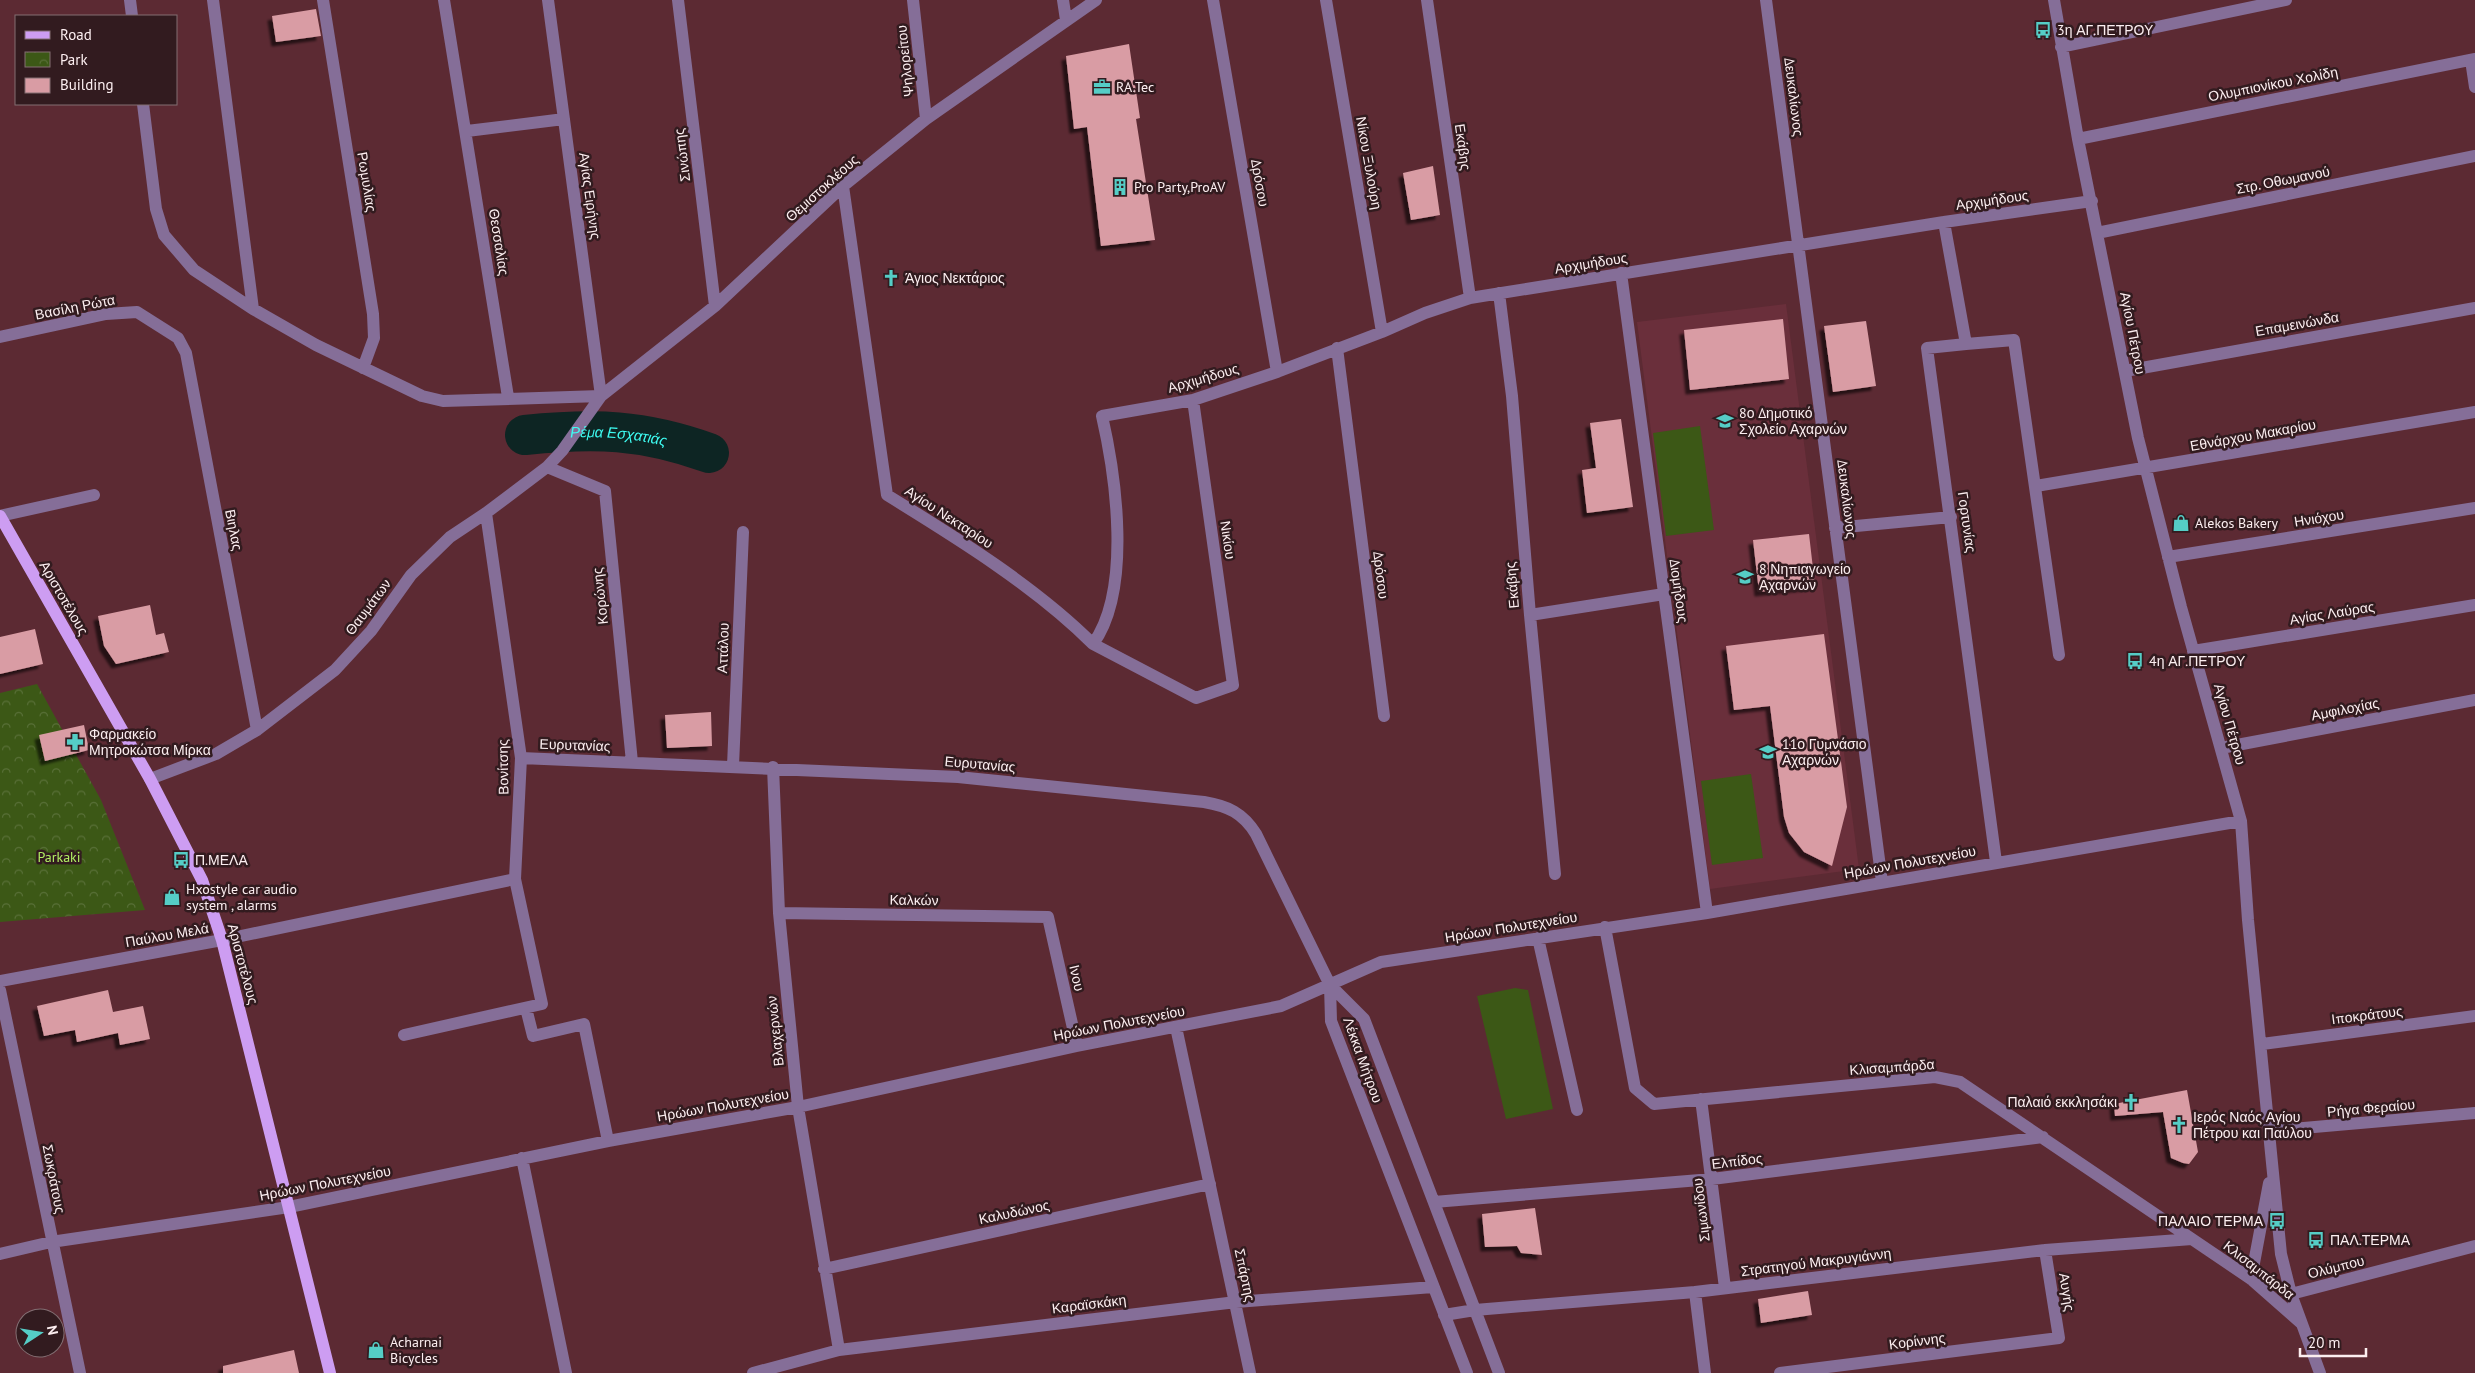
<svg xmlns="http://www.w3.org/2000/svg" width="2475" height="1373" font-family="'PT Sans',sans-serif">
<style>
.built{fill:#6a2f3b}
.park{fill:url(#park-crowns)}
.pitch{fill:#3c5816}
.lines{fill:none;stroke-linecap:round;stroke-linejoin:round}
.river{stroke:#0d2523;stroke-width:40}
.building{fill:#d99ca4;filter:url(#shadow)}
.minor{stroke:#856e98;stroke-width:12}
.major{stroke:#cd9df2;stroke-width:12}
.labels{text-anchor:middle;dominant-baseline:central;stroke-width:5;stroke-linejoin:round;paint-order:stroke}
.poi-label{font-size:14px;fill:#fceef0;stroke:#321b1f;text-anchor:start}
.street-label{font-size:14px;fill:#fceef0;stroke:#321b1f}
.park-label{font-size:14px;fill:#b1ef64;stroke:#321b1f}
.water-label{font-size:15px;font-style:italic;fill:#3efcf2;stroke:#321b1f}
</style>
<defs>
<pattern id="park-crowns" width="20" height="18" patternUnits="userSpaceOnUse" patternTransform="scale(1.25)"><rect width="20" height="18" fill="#3c5816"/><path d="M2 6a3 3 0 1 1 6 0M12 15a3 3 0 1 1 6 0" fill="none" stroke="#597038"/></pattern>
<filter id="shadow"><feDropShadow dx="-4.5" dy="4.5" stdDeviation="1" flood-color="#0009"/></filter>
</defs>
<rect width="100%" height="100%" fill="#5c2a33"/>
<path class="built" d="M1786 304 1859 869 1710 889 1637 322Z"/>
<path class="park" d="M37 684 101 800 145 910 0 922V693Z"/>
<path class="pitch" d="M1700 426 1714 530 1666 536 1653 433Z
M1751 774 1763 858 1712 865 1701 781Z
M1515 988 1528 990 1553 1109 1506 1119 1477 996Z"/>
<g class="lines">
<path class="river" id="s1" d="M525 435C595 428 642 429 709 453"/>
</g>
<path class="building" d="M316 9 321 36 276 42 272 16Z
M1129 44 1140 118 1136 119 1155 240 1101 246 1087 127 1074 129 1066 56Z
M1433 166 1440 215 1411 220 1403 173Z
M1783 319 1789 379 1690 390 1684 330Z
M1866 321 1876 386 1833 392 1824 326Z
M1621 419 1633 507 1587 513 1582 470 1596 468 1590 423Z
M1809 534 1815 586 1759 592 1753 540Z
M150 605 156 635 164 633 169 652 116 664 104 646 98 616Z
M35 629 43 664 0 674V637Z
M1824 634 1847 807 1832 866 1804 852 1789 833 1784 817 1770 706 1734 710 1726 646Z
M711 712 712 746 667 748 665 715Z
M84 725 89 750 45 761 39 735Z
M108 990 113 1012 143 1006 150 1039 120 1045 118 1033 77 1042 75 1030 44 1036 37 1006Z
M2187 1090 2198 1152 2189 1164 2183 1163 2171 1158 2163 1112 2115 1116 2114 1104Z
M1535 1208 1542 1255 1521 1253 1517 1246 1485 1247 1482 1214Z
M1808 1291 1812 1315 1761 1323 1758 1299Z
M294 1350 299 1373H223V1366Z"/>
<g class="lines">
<path class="minor" d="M130 0 132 16
M213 0 253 309
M323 0 373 314 374 338 363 368
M444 0 508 397
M548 0 601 396
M678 0 715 306
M913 0 926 119
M1063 0 1066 20
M1213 0 1277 372
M1326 0 1382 332
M1427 0 1470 298
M1766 0 1882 882
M2054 0 2078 139 2138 438 2181 607 2241 821 2248 920 2281 1254 2291 1294 2320 1373
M2061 47 2286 0
M2471 60 2475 87
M143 104 156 209 164 235 194 270 253 309 316 345 422 396 443 401 601 396
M467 131 564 119
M2078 139 2475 59
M843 186 887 495C957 538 1036 587 1093 644L1196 698 1233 685 1193 400
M1944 222 1966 344 1927 348 1996 862
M2097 233 2475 156
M1621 273 1707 913
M1499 293 1512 396 1530 615 1555 874
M0 337 106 314 137 312 178 338 186 353 257 730
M1966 344 2014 340 2059 655
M1337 348 1384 716
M2125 371 2475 308
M547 467 605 491 632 762
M2036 486 2475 412
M0 516 94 495
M1835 528 1951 517
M2168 557 2475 508
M1530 615 1664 594
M1093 644C1132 590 1116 477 1102 416L1193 400 1277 372 1382 332 1425 313 1470 298 1944 222 2092 201
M2193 651 2475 605
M2221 748 2475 700
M521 758 958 777 1204 802C1228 806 1243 813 1256 834L1330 985 1364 1019 1499 1373
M733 766 743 532
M773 767 779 913 798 1107 839 1350
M150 779 216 754 257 730 335 670 371 631 411 575 450 537 486 513 547 467 562 451 601 396 715 306 843 186 926 119 1096 0
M779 913 1048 917 1077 1046
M1605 927 1635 1088 1654 1104 1935 1077 1960 1082 2251 1279 2301 1323
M1538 938 1577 1110
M0 981 222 940 515 879
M1330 985 1331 1021 1467 1373
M0 990 80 1373
M526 1008 533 1036 584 1024 608 1141
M1176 1027 1250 1373
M404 1035 542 1004 515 879 521 758 486 513
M2262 1044 2475 1016
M1701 1099 1725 1288
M2270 1138V1131L2475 1113
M522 1158 566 1373
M1434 1202 1712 1179 2043 1137
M0 1254 51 1242 289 1207 608 1141 798 1107 1077 1046 1281 1006 1381 962 1707 913 2241 821
M824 1269 1210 1184
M2251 1279 2269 1183
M1695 1292 1705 1373
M2291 1294 2475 1246
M1444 1315 1475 1310 1695 1292 2045 1250 2192 1239
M753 1373 839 1350 1236 1302 1433 1287
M1780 1373 2059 1338 2045 1250"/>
<path class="major" d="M0 516 150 779 202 880 222 940 330 1373"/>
</g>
<defs>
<g id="bus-bare" transform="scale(1.35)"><path d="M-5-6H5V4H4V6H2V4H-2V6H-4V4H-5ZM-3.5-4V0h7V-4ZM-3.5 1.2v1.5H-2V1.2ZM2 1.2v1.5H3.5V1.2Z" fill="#55cdc6" stroke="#321b1f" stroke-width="2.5" paint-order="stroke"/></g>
<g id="office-bare" transform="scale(1.35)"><path d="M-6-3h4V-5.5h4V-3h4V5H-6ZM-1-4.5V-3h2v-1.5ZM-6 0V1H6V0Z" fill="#55cdc6" stroke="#321b1f" stroke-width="2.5" paint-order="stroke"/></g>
<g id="building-bare" transform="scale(1.35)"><path d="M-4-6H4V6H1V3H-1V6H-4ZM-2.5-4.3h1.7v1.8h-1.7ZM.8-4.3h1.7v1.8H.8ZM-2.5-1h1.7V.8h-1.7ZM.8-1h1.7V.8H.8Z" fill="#55cdc6" stroke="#321b1f" stroke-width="2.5" paint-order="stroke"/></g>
<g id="church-bare" transform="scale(1.35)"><path d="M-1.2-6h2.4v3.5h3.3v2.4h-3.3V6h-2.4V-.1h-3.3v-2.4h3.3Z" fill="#55cdc6" stroke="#321b1f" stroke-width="2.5" paint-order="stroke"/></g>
<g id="school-bare" transform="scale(1.35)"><path d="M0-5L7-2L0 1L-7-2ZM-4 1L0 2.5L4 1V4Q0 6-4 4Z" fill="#55cdc6" stroke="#321b1f" stroke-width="2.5" paint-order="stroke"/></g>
<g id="shop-bare" transform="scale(1.35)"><path d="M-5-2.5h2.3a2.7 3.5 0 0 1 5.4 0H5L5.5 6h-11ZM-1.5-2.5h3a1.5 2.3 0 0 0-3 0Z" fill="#55cdc6" stroke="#321b1f" stroke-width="2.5" paint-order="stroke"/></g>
<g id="pharmacy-bare" transform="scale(1.35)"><path d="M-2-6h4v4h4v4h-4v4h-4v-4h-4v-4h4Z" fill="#55cdc6" stroke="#321b1f" stroke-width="2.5" paint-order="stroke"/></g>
</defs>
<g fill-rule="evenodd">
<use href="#bus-bare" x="2043" y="30"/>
<use href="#office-bare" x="1102" y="87"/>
<use href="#building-bare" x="1120" y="187"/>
<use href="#church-bare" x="891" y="278"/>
<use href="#school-bare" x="1725" y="421"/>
<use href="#shop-bare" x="2181" y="523"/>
<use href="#school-bare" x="1745" y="577"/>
<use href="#bus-bare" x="2135" y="661"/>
<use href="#pharmacy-bare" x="75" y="742"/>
<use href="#school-bare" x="1768" y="752"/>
<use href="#bus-bare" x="181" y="860"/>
<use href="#shop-bare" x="172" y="897"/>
<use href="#church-bare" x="2131" y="1102"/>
<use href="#church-bare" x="2179" y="1125"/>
<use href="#bus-bare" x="2277" y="1221"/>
<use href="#bus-bare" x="2316" y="1240"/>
<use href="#shop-bare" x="376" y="1350"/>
</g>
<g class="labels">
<g class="poi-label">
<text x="2057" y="30">3η ΑΓ.ΠΕΤΡΟΥ</text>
<text x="1116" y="87">RA.Tec</text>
<text x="1134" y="187">Pro Party,ProAV</text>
<text x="905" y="278">Άγιος Νεκτάριος</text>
<text x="1739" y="413">8ο Δημοτικό<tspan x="1739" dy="16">Σχολείο Αχαρνών</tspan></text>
<text x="2195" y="523">Alekos Bakery</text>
<text x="1759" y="569">8 Νηπιαγωγείο<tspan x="1759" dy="16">Αχαρνών</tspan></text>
<text x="2149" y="661">4η ΑΓ.ΠΕΤΡΟΥ</text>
<text x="89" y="734">Φαρμακείο<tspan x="89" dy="16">Μητροκώτσα Μίρκα</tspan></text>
<text x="1782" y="744">11ο Γυμνάσιο<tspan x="1782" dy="16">Αχαρνών</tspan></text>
<text x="195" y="860">Π.ΜΕΛΑ</text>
<text x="186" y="889">Hxostyle car audio<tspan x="186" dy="16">system , alarms</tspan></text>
<text x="2117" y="1102" text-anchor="end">Παλαιό εκκλησάκι</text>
<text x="2193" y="1117">Ιερός Ναός Αγίου<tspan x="2193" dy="16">Πέτρου και Παύλου</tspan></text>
<text x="2263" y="1221" text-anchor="end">ΠΑΛΑΙΟ ΤΕΡΜΑ</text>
<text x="2330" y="1240">ΠΑΛ.ΤΕΡΜΑ</text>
<text x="390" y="1342">Acharnai<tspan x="390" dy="16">Bicycles</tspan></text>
</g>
<g class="street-label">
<text transform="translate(905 61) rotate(-96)">Ψηλορείτου</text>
<text transform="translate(2273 84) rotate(-11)">Ολυμπιονίκου Χολίδη</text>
<text transform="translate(1794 97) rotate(83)">Δευκαλίωνος</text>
<text transform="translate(1463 147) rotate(82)">Εκάβης</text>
<text transform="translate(682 155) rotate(-97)">Σινώπης</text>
<text transform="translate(1369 163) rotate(80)">Νίκου Ξυλούρη</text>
<text transform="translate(2283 180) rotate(-11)">Στρ. Οθωμανού</text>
<text transform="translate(367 182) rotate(81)">Ρωμυλίας</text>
<text transform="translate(1260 183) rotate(80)">Δρόσου</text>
<text transform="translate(822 188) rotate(-42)">Θεμιστοκλέους</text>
<text transform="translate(590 196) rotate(82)">Αγίας Ειρήνης</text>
<text transform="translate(1992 200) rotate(-8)">Αρχιμήδους</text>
<text transform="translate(499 242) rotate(81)">Θεσσαλίας</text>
<text transform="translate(1591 263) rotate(-9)">Αρχιμήδους</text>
<text transform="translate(75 307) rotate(-11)">Βασίλη Ρώτα</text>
<text transform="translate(2297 324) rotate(-10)">Επαμεινώνδα</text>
<text transform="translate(2133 333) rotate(79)">Αγίου Πέτρου</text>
<text transform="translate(1203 378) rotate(-16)">Αρχιμήδους</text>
<text transform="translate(2253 435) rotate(-10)">Εθνάρχου Μακαρίου</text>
<text transform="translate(1847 499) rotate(83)">Δευκαλίωνος</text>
<text transform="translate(949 517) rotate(33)">Αγίου Νεκταρίου</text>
<text transform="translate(2319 518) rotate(-9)">Ηνιόχου</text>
<text transform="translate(1967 522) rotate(82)">Γορτυνίας</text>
<text transform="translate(234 530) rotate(79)">Βιηλας</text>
<text transform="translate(1228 540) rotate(82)">Νικίου</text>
<text transform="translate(1381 575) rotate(83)">Δρόσου</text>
<text transform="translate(1512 585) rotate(-95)">Εκάβης</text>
<text transform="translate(1679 591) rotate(82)">Διομήδους</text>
<text transform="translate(600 596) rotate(-96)">Κορώνης</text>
<text transform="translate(64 598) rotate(60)">Αριστοτέλους</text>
<text transform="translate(368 607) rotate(-53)">Θαυμάτων</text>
<text transform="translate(2332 613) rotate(-9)">Αγίας Λαύρας</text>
<text transform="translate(723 648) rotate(-88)">Αττάλου</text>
<text transform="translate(2345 709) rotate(-11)">Αμφιλοχίας</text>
<text transform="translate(2230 724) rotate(74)">Αγίου Πέτρου</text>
<text transform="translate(575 745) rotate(2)">Ευρυτανίας</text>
<text transform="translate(980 764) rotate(5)">Ευρυτανίας</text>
<text transform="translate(503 767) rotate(-91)">Βονίτσης</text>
<text transform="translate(1910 862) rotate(-10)">Ηρώων Πολυτεχνείου</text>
<text transform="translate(914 900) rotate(1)">Καλκών</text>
<text transform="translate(1511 927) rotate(-9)">Ηρώων Πολυτεχνείου</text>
<text transform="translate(167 935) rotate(-10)">Παύλου Μελά</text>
<text transform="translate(243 964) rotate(75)">Αριστοτέλους</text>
<text transform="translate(1077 978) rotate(77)">Ινου</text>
<text transform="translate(2367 1015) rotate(-7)">Ιποκράτους</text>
<text transform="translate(1119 1023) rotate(-11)">Ηρώων Πολυτεχνείου</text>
<text transform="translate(775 1031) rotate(-96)">Βλαχερνών</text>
<text transform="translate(1363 1060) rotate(70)">Λέκκα Μήτρου</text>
<text transform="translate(1892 1067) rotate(-4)">Κλισαμπάρδα</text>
<text transform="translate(723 1105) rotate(-10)">Ηρώων Πολυτεχνείου</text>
<text transform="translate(2371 1108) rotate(-5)">Ρήγα Φεραίου</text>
<text transform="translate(1737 1161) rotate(-7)">Ελπίδος</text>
<text transform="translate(54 1179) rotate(79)">Σωκράτους</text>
<text transform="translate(325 1183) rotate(-11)">Ηρώων Πολυτεχνείου</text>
<text transform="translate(1701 1210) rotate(-97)">Σιμωνίδου</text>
<text transform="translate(1014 1212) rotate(-12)">Καλυδώνος</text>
<text transform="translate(1816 1262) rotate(-7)">Στρατηγού Μακρυγιάννη</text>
<text transform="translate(2336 1267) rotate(-14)">Ολύμπου</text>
<text transform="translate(2259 1270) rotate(38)">Κλισαμπάρδα</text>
<text transform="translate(1245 1275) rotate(78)">Σπάρτης</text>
<text transform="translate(2067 1292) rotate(81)">Αυγής</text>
<text transform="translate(1089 1304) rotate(-7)">Καραϊσκάκη</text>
<text transform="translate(1917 1341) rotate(-7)">Κορίννης</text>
</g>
<g class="park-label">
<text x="59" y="857">Parkaki</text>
</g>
<g class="water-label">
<text stroke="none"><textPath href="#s1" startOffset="94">Ρέμα Εσχατιάς</textPath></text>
</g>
</g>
<rect x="15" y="15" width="162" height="90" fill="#321b1f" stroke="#836f73"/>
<rect x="25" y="31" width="25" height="8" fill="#cd9df2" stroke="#836f73"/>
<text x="60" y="40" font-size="15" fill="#fceef0">Road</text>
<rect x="25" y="52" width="25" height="15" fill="url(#park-crowns)" stroke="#836f73"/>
<text x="60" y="65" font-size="15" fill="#fceef0">Park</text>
<rect x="25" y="78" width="25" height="15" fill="#d99ca4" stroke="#836f73"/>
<text x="60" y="90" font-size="15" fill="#fceef0">Building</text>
<g transform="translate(40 1333) rotate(78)"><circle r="24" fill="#321b1f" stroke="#836f73"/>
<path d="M0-4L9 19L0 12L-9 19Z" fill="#55cdc6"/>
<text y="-8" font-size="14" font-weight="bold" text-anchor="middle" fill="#fceef0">N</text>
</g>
<path d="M2300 1348v8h66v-8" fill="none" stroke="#fceef0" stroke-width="2.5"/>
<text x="2308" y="1348" font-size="15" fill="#fceef0" stroke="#321b1f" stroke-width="4" paint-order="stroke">20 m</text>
</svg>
